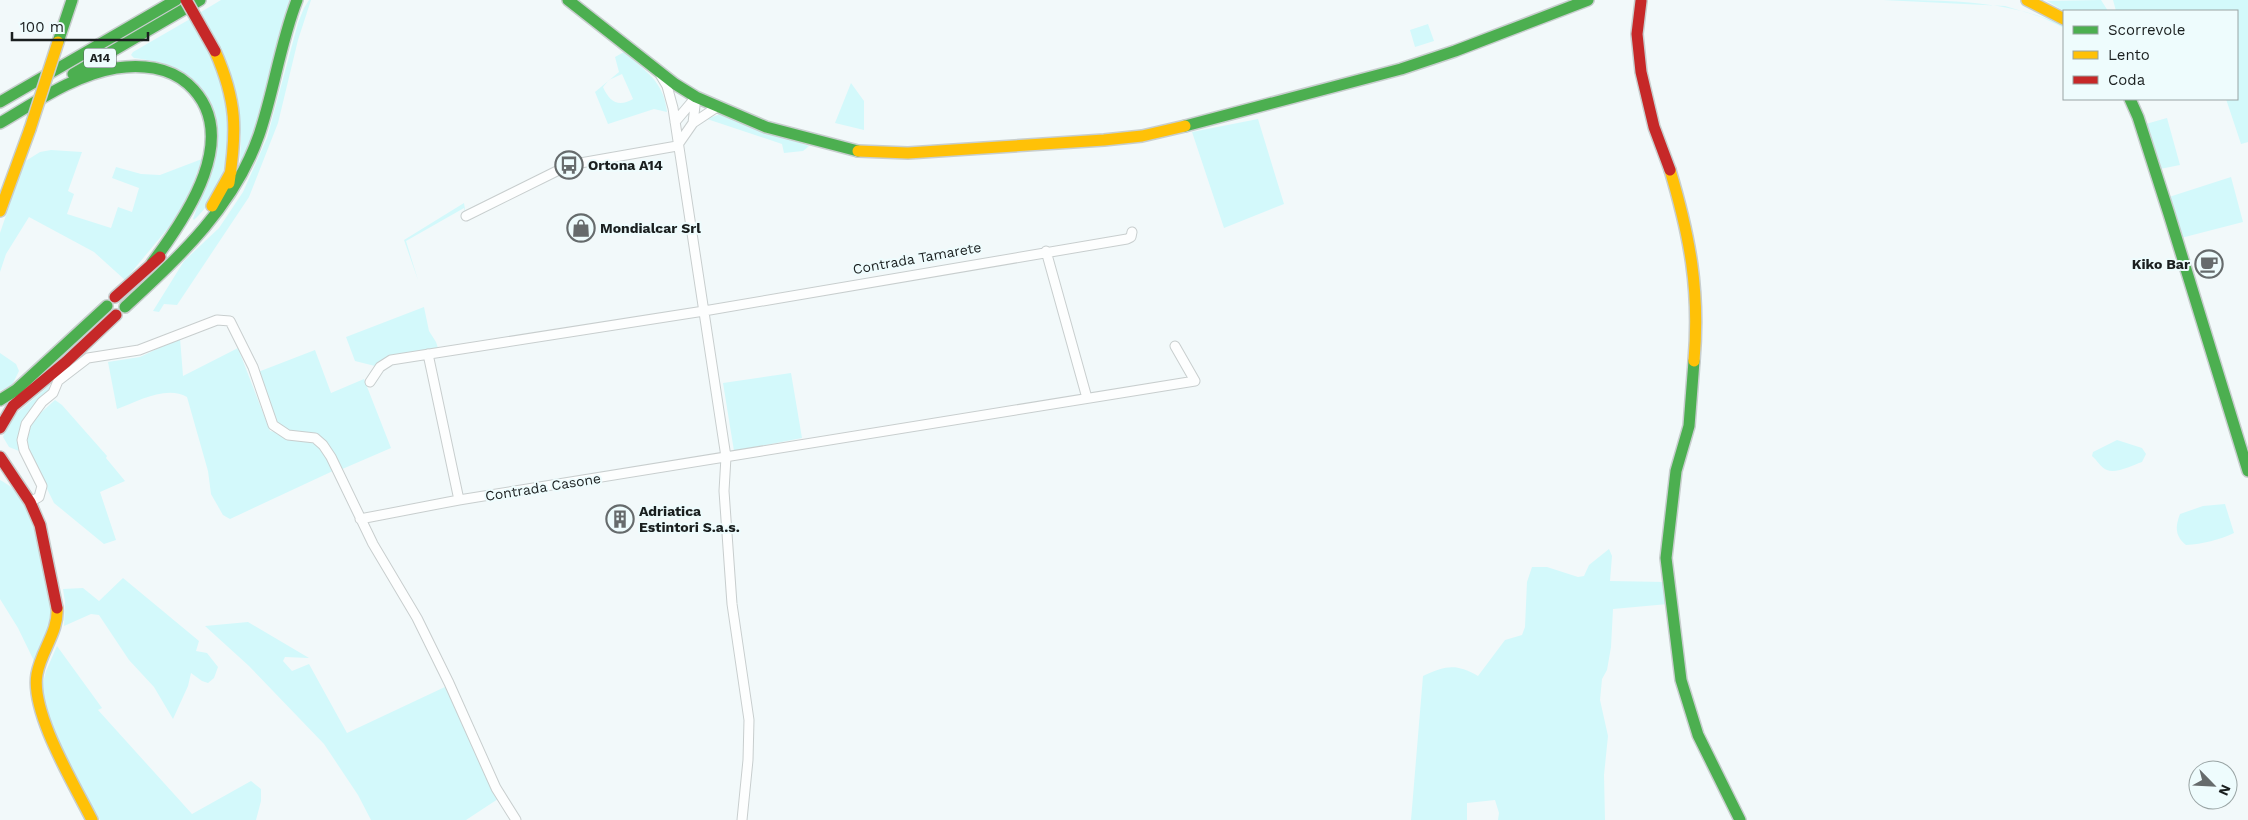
<svg xmlns="http://www.w3.org/2000/svg" width="2248" height="820" font-family="'Work Sans',sans-serif">
<style>
.green{fill:#d3f9fb;fill-rule:evenodd}
.lines{fill:none;stroke-linecap:round;stroke-linejoin:round}
.street-casing{stroke:#c8cece;stroke-width:11}
.fast-casing{stroke:#c8cece;stroke-width:14}
.slow-casing{stroke:#c8cece;stroke-width:14}
.jam-casing{stroke:#c8cece;stroke-width:14}
.street{stroke:#fdfefe;stroke-width:9}
.fast{stroke:#4caf50;stroke-width:11}
.slow{stroke:#ffc107;stroke-width:11}
.jam{stroke:#c62828;stroke-width:11}
.slow-bridge-casing{stroke:#c8cece;stroke-width:14;stroke-linecap:butt}
.jam-bridge-casing{stroke:#c8cece;stroke-width:14;stroke-linecap:butt}
.slow-bridge{stroke:#ffc107;stroke-width:11}
.jam-bridge{stroke:#c62828;stroke-width:11}
.labels{text-anchor:middle;dominant-baseline:central;stroke-width:4;stroke-linejoin:round;paint-order:stroke}
.shield{fill:#eefcfd;stroke:#5a6162;stroke-width:1}
.shield-label{font-size:12px;font-weight:bold;fill:#1a1f1f}
.poi-label{font-size:14px;font-weight:bold;fill:#1a1f1f;stroke:#eefcfd;text-anchor:start}
.street-label{font-size:14px;fill:#1a1f1f;stroke:#eefcfd}
</style>
<rect width="100%" height="100%" fill="#f2f9fa"/>
<path class="green" d="M221 0H291L263 105 243 163 240 161 241 136 201 12Z
M309 0H311L298 40 278 123 249 197 177 305 164 304 159 312 153 311 184 261 219 228 243 192 267 138 298 23 304 8Z
M1883 0C1945 0 2010 0 2064 26V28L2041 17 2005 6Z
M2101 0 2108 11H2064L2047 1Z
M2113 0H2248V142L2241 144 2226 99H2237V11H2116Z
M190 19C199 36 211 52 218 70 237 116 233 185 194 220L193 219 212 164 197 83C179 65 158 61 134 58L131 55 133 52Z
M1428 24 1434 41 1415 47 1410 30Z
M624 52C645 71 664 81 667 112L654 109 608 124 595 92 619 72 615 57ZM622 74 633 99C618 108 609 101 603 87L609 80Z
M851 83 864 101V130L835 123Z
M720 114 809 146 803 151 784 153 782 144 707 119Z
M2167 118 2180 165 2160 169 2146 124Z
M1258 119 1284 204 1224 228 1192 132Z
M51 150 82 152 68 191 74 194 67 214 111 228 118 207 132 212 139 188 112 178 116 167 141 174 160 175 202 159 187 200 169 227 125 280 94 252 29 217 6 254 0 272V233L24 162 40 152Z
M2231 177 2243 222 2181 238 2169 197Z
M464 203 466 216 464 208 406 241 418 280 404 240Z
M424 307 429 331 436 342 438 348 381 360 375 366 355 361 346 337Z
M180 338 183 376 238 348 270 431 306 439 317 443 335 470 230 519 223 515 211 494 208 471 187 397C166 385 137 402 117 409L108 362 140 357Z
M315 350 331 393 364 379 391 448 340 470 322 441 290 433 272 420 258 372Z
M0 353 16 364 19 371 12 385 0 391Z
M791 373 802 438 734 451 723 383Z
M50 385 49 391C31 411 18 423 19 451L9 447 3 437 10 419Z
M55 400 62 405 107 456 106 458 125 481 100 492 116 540 104 544 54 503 30 454 27 445 28 430 36 417Z
M2117 440 2142 448 2146 454 2142 462C2133 465 2116 474 2107 470 2101 468 2097 460 2092 456L2093 452Z
M0 480C9 485 15 489 20 497 35 522 55 593 50 621 48 634 39 648 34 661L18 628 0 599Z
M2225 504 2234 533C2219 540 2203 544 2186 545 2175 536 2175 527 2180 514L2203 506Z
M1609 549 1612 556 1610 581 1665 582 1668 604 1613 609 1611 647 1607 670 1602 679 1600 700 1608 736 1604 775 1605 820H1498L1499 813 1495 800 1467 803V820H1411L1423 676C1446 666 1455 663 1478 676L1505 640 1522 635 1525 627 1527 582 1532 567H1547L1578 577 1584 576 1589 565Z
M123 578 199 641 196 651 207 653 218 667 214 678 208 683 202 681 191 673 188 686 173 719 154 687 129 660 99 615 91 614 64 626 65 602 63 589 83 588 99 601Z
M248 622 309 658 285 657 283 661 292 671 309 664 347 733 447 686 501 797 466 820H371L358 795 324 744 249 666 205 626Z
M57 646 102 708 98 710 192 814 251 781 261 789V801L256 820H100L63 755 40 694 46 671Z"/>
<g class="lines">
<g class="street-casing">
<path id="street" d="M661 76 667 86 673 108 726 457 724 491 732 604 749 720 748 760 742 820
M675 122 696 97
M693 123 696 97
M466 216 569 165 677 146 693 123 717 107
M1046 251 1087 398
M428 354 459 500
M370 382 380 367 391 360 704 311 1127 239 1131 237 1132 232
M30 502 39 497 42 486 24 450 22 440 26 424 42 402 53 393 58 381 88 358 139 350 217 320 230 321 253 367 273 425 288 435 315 438 323 445 331 457 373 544 417 618 449 683 496 788 516 820
M360 519 459 500 1195 381 1175 346"/>
</g>
<g class="fast-casing">
<path id="fast" d="M568 0 675 84 696 97 766 127 858 151
M58 42 72 0
M73 74 200 0
M2130 99 2138 117 2169 214 2248 471
M0 102 176 0
M0 123C36 102 74 75 116 68 141 64 169 67 188 84 244 134 186 218 152 263
M1185 126 1401 69 1455 51 1588 0
M125 307C179 257 234 207 259 135 274 91 280 44 297 0
M1694 361 1689 426 1676 471 1666 558 1681 680 1698 735 1740 820
M0 400 16 390 107 306"/>
</g>
<g class="slow-casing">
<path id="slow" d="M2027 0 2064 19
M215 51C237 101 237 130 229 183
M858 151 908 153 1104 140 1142 136 1185 126
M1670 170C1690 237 1700 290 1694 361
M212 206 231 172
M0 211 30 129
M57 608C59 631 41 651 37 674 30 712 74 784 92 820"/>
</g>
<g class="jam-casing">
<path id="jam" d="M1641 1 1637 34 1641 72 1654 127 1670 170
M115 297 160 257
M0 428 13 406 66 362 116 315
M0 457 30 502 40 525 57 608"/>
</g>
<use href="#street" class="street"/>
<use href="#fast" class="fast"/>
<use href="#slow" class="slow"/>
<use href="#jam" class="jam"/>
<g class="slow-bridge-casing">
<path id="slow-bridge" d="M30 129 58 42"/>
</g>
<g class="jam-bridge-casing">
<path id="jam-bridge" d="M186 0 215 51"/>
</g>
<use href="#slow-bridge" class="slow-bridge"/>
<use href="#jam-bridge" class="jam-bridge"/>
</g>
<defs>
<g id="bus-ring" transform="scale(1.4375)"><circle r="9.5" fill="#eefcfd" stroke="#666b6c" stroke-width="1.5"/><path d="M-5-6H5V4H4V6H2V4H-2V6H-4V4H-5ZM-3.5-4V0h7V-4ZM-3.5 1.2v1.5H-2V1.2ZM2 1.2v1.5H3.5V1.2Z" fill="#666b6c"/></g>
<g id="shop-ring" transform="scale(1.4375)"><circle r="9.5" fill="#eefcfd" stroke="#666b6c" stroke-width="1.5"/><path d="M-5-2.5h2.3a2.7 3.5 0 0 1 5.4 0H5L5.5 6h-11ZM-1.5-2.5h3a1.5 2.3 0 0 0-3 0Z" fill="#666b6c"/></g>
<g id="cafe-ring" transform="scale(1.4375)"><circle r="9.5" fill="#eefcfd" stroke="#666b6c" stroke-width="1.5"/><path d="M-5.5-4.5H6V0H3Q3 3.5 0 3.5H-2.5Q-5.5 3.5-5.5 0ZM3-3.2v2h1.7v-2ZM-6 4.5H4V6H-6Z" fill="#666b6c"/></g>
<g id="building-ring" transform="scale(1.4375)"><circle r="9.5" fill="#eefcfd" stroke="#666b6c" stroke-width="1.5"/><path d="M-4-6H4V6H1V3H-1V6H-4ZM-2.5-4.3h1.7v1.8h-1.7ZM.8-4.3h1.7v1.8H.8ZM-2.5-1h1.7V.8h-1.7ZM.8-1h1.7V.8H.8Z" fill="#666b6c"/></g>
</defs>
<g fill-rule="evenodd">
<use href="#bus-ring" x="569" y="165"/>
<use href="#shop-ring" x="581" y="228"/>
<use href="#cafe-ring" x="2209" y="264"/>
<use href="#building-ring" x="620" y="519"/>
</g>
<g class="labels">
<rect class="shield" x="84" y="48.5" width="32" height="19" rx="4"/>
<g class="shield-label">
<text x="100" y="58">A14</text>
</g>
<g class="poi-label">
<text x="588" y="165">Ortona A14</text>
<text x="600" y="228">Mondialcar Srl</text>
<text x="2190" y="264" text-anchor="end">Kiko Bar</text>
<text x="639" y="511">Adriatica<tspan x="639" dy="16">Estintori S.a.s.</tspan></text>
</g>
<g class="street-label">
<text transform="translate(917 258) rotate(-10)">Contrada Tamarete</text>
<text transform="translate(543 487) rotate(-9)">Contrada Casone</text>
</g>
</g>
<rect x="2063" y="10" width="175" height="90" fill="#eefcfd" stroke="#99a4a4"/>
<rect x="2073" y="26" width="25" height="8" fill="#4caf50" stroke="#99a4a4"/>
<text x="2108" y="35" font-size="15" fill="#1a1f1f">Scorrevole</text>
<rect x="2073" y="51" width="25" height="8" fill="#ffc107" stroke="#99a4a4"/>
<text x="2108" y="60" font-size="15" fill="#1a1f1f">Lento</text>
<rect x="2073" y="76" width="25" height="8" fill="#c62828" stroke="#99a4a4"/>
<text x="2108" y="85" font-size="15" fill="#1a1f1f">Coda</text>
<g transform="translate(2213 785) rotate(114)"><circle r="24" fill="#eefcfd" stroke="#99a4a4"/>
<path d="M0-4L9 19L0 12L-9 19Z" fill="#666b6c"/>
<text y="-8" font-size="14" font-weight="bold" text-anchor="middle" fill="#1a1f1f">N</text>
</g>
<path d="M12 32v8h136v-8" fill="none" stroke="#1a1f1f" stroke-width="2.5"/>
<text x="20" y="32" font-size="15" fill="#1a1f1f" stroke="#eefcfd" stroke-width="4" paint-order="stroke">100 m</text>
</svg>
